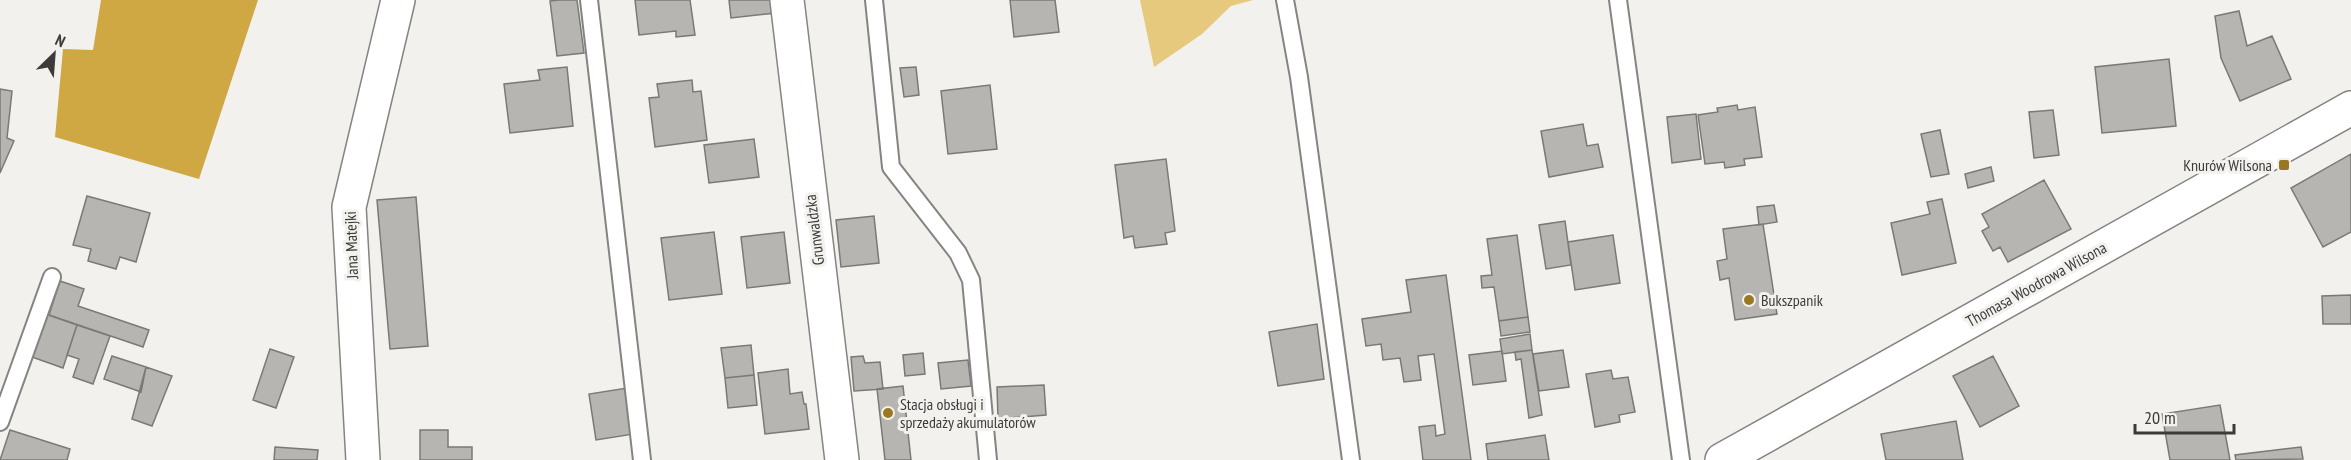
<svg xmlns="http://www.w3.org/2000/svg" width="2351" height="460" font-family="'PT Sans Narrow',sans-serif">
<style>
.green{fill:#e7c97e}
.forest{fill:#cfa843}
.building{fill:#b6b5b1;stroke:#7a7975;stroke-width:1.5}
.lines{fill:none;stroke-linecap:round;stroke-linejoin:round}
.service-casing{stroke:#868481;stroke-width:20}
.minor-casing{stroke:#868481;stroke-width:36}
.tertiary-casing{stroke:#868481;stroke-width:36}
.service{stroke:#fff;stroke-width:16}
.minor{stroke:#fff;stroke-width:33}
.tertiary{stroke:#fff;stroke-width:33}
.poi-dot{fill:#987821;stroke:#f3f1ee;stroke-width:2}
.labels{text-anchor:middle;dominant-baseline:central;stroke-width:6;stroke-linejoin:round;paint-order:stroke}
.poi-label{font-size:16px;fill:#3c3b3a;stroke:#f3f1ee;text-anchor:start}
.street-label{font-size:16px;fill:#3c3b3a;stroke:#f3f1ee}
</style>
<rect width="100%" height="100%" fill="#f3f1ee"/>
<path class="green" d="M1140 0H1253L1231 6 1202 34 1154 67Z"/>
<path class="forest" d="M101 0H258L199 179 55 137 63 49 93 50Z"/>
<path class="building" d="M559 0H577L584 53 557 56 550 1Z
M635 0H690L695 35 676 37V31L639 35Z
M729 0H774L776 13 731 18Z
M1010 0H1055L1059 32 1014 37Z
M2239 11 2247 46 2272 36 2291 79 2240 101 2221 58 2215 16Z
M2169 59 2176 126 2102 133 2095 67Z
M567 67 573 126 510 133 504 84 540 80 538 70Z
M916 67 919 95 904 97 900 68Z
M692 80 693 92 701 91 707 140 655 147 649 98 659 97 657 84Z
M990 85 997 149 948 154 941 91Z
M0 89 12 91 7 138 14 141 0 173Z
M1737 105 1738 110 1755 107 1762 157 1744 159 1745 165 1725 168 1724 162 1705 164 1698 115 1718 112 1717 108Z
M2053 110 2059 155 2034 158 2029 112Z
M1696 114 1701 159 1672 163 1667 117Z
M1583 124 1587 146 1598 144 1603 167 1549 177 1541 131Z
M1940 130 1949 174 1931 177 1921 134Z
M754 139 759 177 709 183 704 145Z
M2351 154V232L2323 247 2291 188Z
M1166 159 1175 231 1165 233 1167 244 1135 248 1133 236 1124 238 1115 165Z
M1991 167 1994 181 1968 188 1965 174Z
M2044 180 2071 229 2008 262 2000 247 1993 251 1982 231 1989 227 1982 214Z
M87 196 150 213 136 262 120 257 116 269 88 261 91 249 73 245Z
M416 197 428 346 390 349 377 200Z
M1942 199 1956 263 1902 275 1891 223 1930 214 1927 202Z
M1774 205 1777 222 1759 225 1757 207Z
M874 216 879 263 841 267 836 220Z
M1565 221 1571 265 1546 269 1539 225Z
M1763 224 1777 314 1735 320 1729 278 1720 280 1717 261 1727 259 1723 229Z
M714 232 722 294 669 300 661 238Z
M784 232 790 283 747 288 741 237Z
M1517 235 1528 317 1499 321 1494 287 1482 288 1481 276 1492 275 1487 239Z
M1613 235 1620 283 1575 290 1568 242Z
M1446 275 1471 460H1423L1419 427 1435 425 1436 436 1445 434 1434 354 1418 356 1421 380 1404 382 1400 358 1383 360 1381 344 1366 346 1362 319 1411 312 1406 280Z
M60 281 84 289 78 306 149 330 143 347 49 315Z
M2351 295V324H2323L2322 296Z
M40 312 77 325 63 368 32 357Z
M1528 317 1530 332 1501 336 1499 321Z
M1317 324 1324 379 1278 386 1269 332Z
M77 325 110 336 93 384 73 377 79 359 67 355Z
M1530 334 1532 350 1502 354 1500 339Z
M751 345 754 375 725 378 721 348Z
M270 349 294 357 276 408 253 400Z
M1532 350 1542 415 1529 418 1521 359 1516 360 1515 352Z
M1563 350 1569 387 1539 391 1533 354Z
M1502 351 1506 381 1473 385 1469 355Z
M923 353 925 374 905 376 903 355Z
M112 356 146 367 141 392 104 379Z
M863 356 865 363 880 362 883 389 854 391 851 357Z
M1993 356 2019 406 1980 427 1953 376Z
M968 360 971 386 941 389 938 363Z
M146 367 172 376 152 426 132 419Z
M788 369 790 394 802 392 804 404H806L809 429 765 434 758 373Z
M1611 370 1613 379 1628 377 1635 412 1619 415 1620 422 1595 427 1586 374Z
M754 375 757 405 728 408 725 378Z
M1044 385 1046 415 998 419 997 387Z
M903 386 911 460H885L877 389Z
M627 388 634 434 596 440 589 394Z
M2220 405 2230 460H2170L2162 414Z
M1956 421 1963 460H1886L1881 434Z
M10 430 70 449 67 460H0Z
M420 430H448V447H472V460H420Z
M1545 435 1549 460H1488L1486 444Z
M275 447 318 450 317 460H274Z
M2301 447 2303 459 2236 460 2235 455Z"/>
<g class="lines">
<g class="service-casing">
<path id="service" d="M589 0 642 460
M874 0 891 167 958 253 971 280 988 460
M1285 0 1299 77 1351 460
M1618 0 1681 460
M0 422 52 277"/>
</g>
<g class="minor-casing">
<path id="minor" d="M787 0 842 460
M363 460 349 207 398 0"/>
</g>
<g class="tertiary-casing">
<path id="tertiary" d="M1722 460 2351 108"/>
</g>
<use href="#service" class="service"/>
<use href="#minor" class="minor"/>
<use href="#tertiary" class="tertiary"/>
</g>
<g class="poi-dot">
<rect x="2278" y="159" width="12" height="12" rx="3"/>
<circle cx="1749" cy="300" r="6"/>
<circle cx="888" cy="413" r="6"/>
</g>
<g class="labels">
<g class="poi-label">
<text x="2272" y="165" text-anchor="end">Knurów Wilsona</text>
<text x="1761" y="300">Bukszpanik</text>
<text x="900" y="404">Stacja obsługi i<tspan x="900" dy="18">sprzedaży akumulatorów</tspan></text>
</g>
<g class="street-label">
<text transform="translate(814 230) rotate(-97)">Grunwaldzka</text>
<text transform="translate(351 245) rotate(-92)">Jana Matejki</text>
<text transform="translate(2036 284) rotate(-29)">Thomasa Woodrowa Wilsona</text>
</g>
</g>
<g transform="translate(54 54) rotate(25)" stroke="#f3f1ee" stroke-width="4.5" paint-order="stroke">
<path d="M0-4.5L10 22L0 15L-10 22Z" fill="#3c3b3a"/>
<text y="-9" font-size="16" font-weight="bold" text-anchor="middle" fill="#3c3b3a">N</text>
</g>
<path d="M2135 424v9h99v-9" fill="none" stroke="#3c3b3a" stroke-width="3"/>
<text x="2144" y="424" font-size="18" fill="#3c3b3a" stroke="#f3f1ee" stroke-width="4.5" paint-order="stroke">20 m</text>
</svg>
